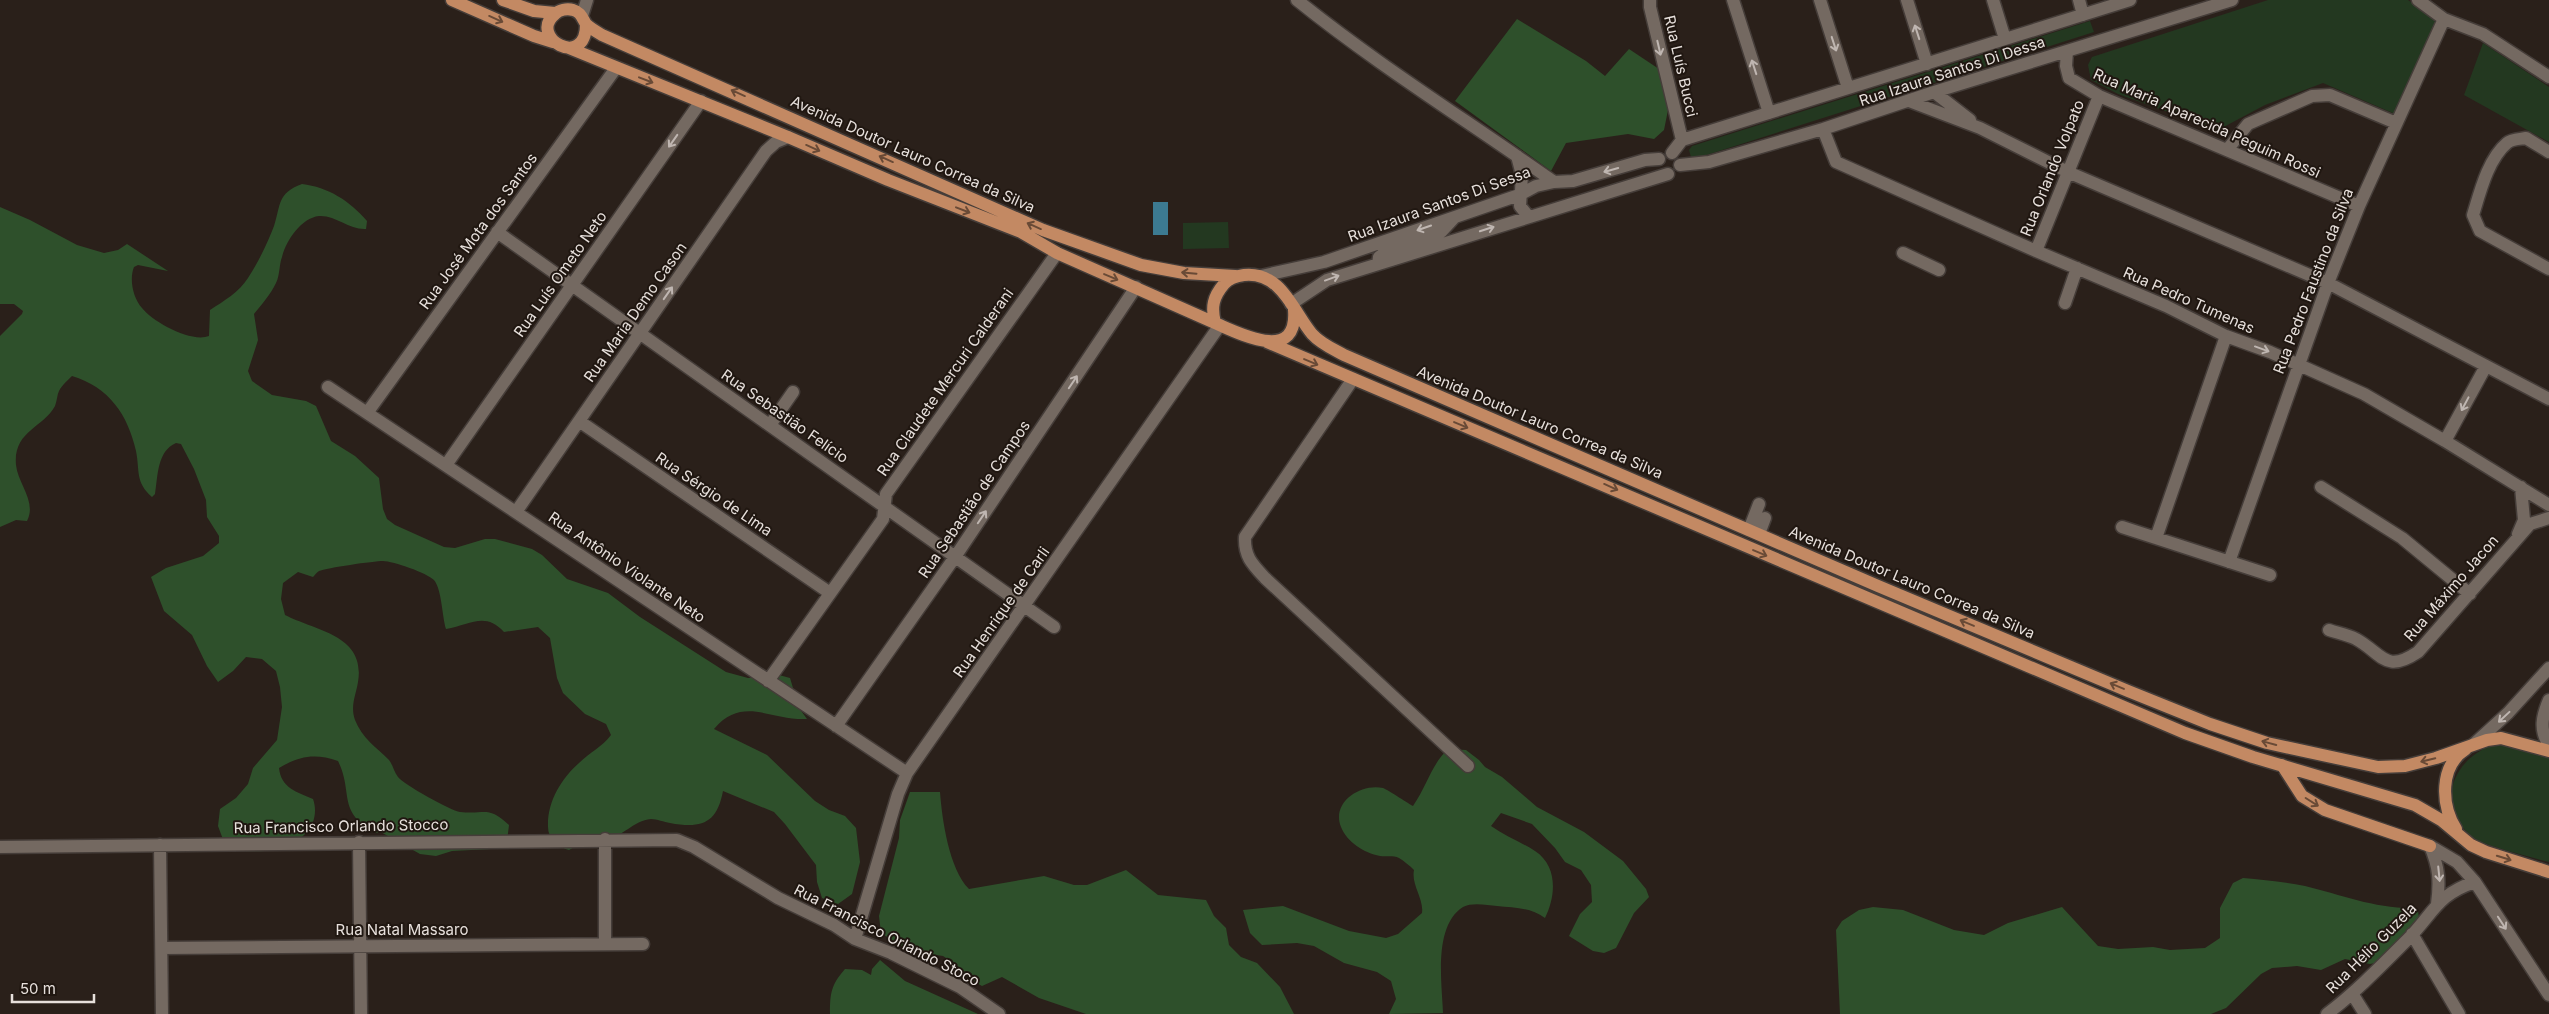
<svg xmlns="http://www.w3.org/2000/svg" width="2549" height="1014" font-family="Inter,sans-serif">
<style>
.green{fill:#233820}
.forest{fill:#2e502b}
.water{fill:#3c7a91}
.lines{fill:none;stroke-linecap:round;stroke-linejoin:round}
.minor-casing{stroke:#453d39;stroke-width:15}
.major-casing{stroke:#453d39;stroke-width:15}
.minor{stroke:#746961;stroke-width:12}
.major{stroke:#c38963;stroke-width:12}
.oneway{stroke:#694a36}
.oneway2{stroke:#bfb6b1}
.labels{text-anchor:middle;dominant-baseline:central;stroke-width:4;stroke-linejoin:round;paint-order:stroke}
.street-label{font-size:15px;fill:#e7e0dc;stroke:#201711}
</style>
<rect width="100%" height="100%" fill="#2a201a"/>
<path class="green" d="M2268 0H2408L2437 21 2395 114 2323 83 2265 105 2218 130 2118 94 2091 80 2088 65 2092 57Z
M2090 21 2094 32 1697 158 1691 157 1689 150 1692 146Z
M2483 43 2549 87V142L2464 95Z
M1228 222 1229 248 1183 249V223Z
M2492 745 2511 746 2549 758V862C2534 858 2486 846 2475 839 2435 809 2449 762 2492 745Z"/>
<path class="forest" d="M1517 19 1586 61 1605 76 1629 49 1659 69 1669 105 1664 130 1654 139 1628 134 1566 143 1551 171 1455 101Z
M302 184C328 187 350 201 367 221L366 229C349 230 336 215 319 216 301 218 286 241 282 257 279 265 280 275 276 283 271 294 261 305 254 314L258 340 248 371 252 381 272 395 306 401 316 406 331 441 355 456 379 478 383 509 387 519 395 525 444 547 455 548 485 539H495L532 549 542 555 567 579 608 593 640 617 726 672 748 678 779 675 790 678 799 708 807 719C771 721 743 695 714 729L767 755 815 801 829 810 845 816 856 828 860 862 852 894 838 904 822 898 817 882 816 865 785 824 774 812 723 791C717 823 702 829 670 823 664 822 657 819 651 819 633 821 623 836 606 841 594 844 579 843 569 850 558 847 548 839 548 827 547 802 561 779 579 763 590 752 602 747 611 735L606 724 585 714 563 693 557 678 550 638 538 627 504 632C485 611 470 625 446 629 442 616 442 590 434 580 427 573 393 561 383 561 374 561 326 568 319 571 316 573 315 575 313 577L298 572 283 583 281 599 285 615C316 631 366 635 358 682 356 695 350 706 355 720 362 738 376 747 389 760 393 765 394 772 398 777 403 784 451 811 460 812 486 815 487 805 509 825L507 841 491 849 452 851 436 856 420 854 379 831 377 833C336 813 354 793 338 761 315 753 299 756 279 768 281 788 297 792 313 799 317 810 315 823 307 832 286 855 256 852 227 850L218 826 220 809 236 798 248 784 253 768 277 740 282 707 280 687 276 671 262 659 246 657 233 671 218 682 207 666 192 635 164 611 151 577 166 568 203 556 219 543V536L207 517 206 500 194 469 181 444 176 443C157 451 158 476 155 494L152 497C135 482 140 471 136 451 128 415 109 387 72 376 68 380 62 385 59 391 57 395 57 401 55 406 43 428 13 431 16 465 18 484 37 502 27 521L16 520 0 527V336L22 314 23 311 14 304H0V207L30 220 77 245 104 253 118 250 127 244 168 271 138 265 134 267C129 279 133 298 142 308 153 322 191 343 209 336L210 310C224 301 239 292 248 278 258 263 268 242 274 226 281 205 277 193 302 184Z
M1448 749 1466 750 1479 760 1485 767 1502 777 1537 807 1584 832 1623 861 1646 889 1649 897 1634 913 1616 948 1604 953 1593 951 1569 936 1580 914 1592 902 1591 885 1581 870 1565 862 1555 848 1532 824 1501 813 1491 826C1505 836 1521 842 1535 851 1558 866 1556 896 1545 918 1531 907 1514 908 1497 906 1487 905 1472 902 1463 907 1433 926 1442 983 1443 1013L1389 1014 1396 999 1391 981 1377 972 1344 963 1314 946 1297 943 1262 945 1250 933 1243 910 1283 906 1349 931 1386 938 1398 934 1422 913C1424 898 1411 885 1414 870 1410 866 1404 861 1399 858 1393 855 1386 857 1380 856 1364 853 1347 842 1341 827 1331 802 1361 783 1383 788 1388 790 1406 802 1413 806 1427 786 1431 765 1448 749Z
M910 792H940C942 819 949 869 969 889L1044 876 1074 885H1087L1126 870 1158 895 1206 900 1214 916 1226 928 1229 945 1241 957 1257 963 1280 987 1294 1014H1086L1039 998 1002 977 982 986 968 978 957 965 943 956 909 951 881 933 879 916 899 838 900 820Z
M2243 878C2264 880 2285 882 2305 886 2342 895 2376 909 2415 908L2418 911 2419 918 2385 961 2370 964 2345 959 2321 970 2297 966 2272 968 2261 974 2226 1008 2211 1014H1840L1836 930 1842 921 1859 910 1873 907 1903 910 1954 930 1984 935 2008 923 2062 907 2098 946 2118 949 2153 947 2170 950 2205 948 2220 938V908L2233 883Z
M880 960 905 981 978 1014H830C830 993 831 985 845 969L862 970 871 975 872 969Z"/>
<path class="water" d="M1153 202H1168V235H1153Z"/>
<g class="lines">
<g class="minor-casing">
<path id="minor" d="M1297 0C1379 66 1468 121 1554 182
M1650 0V7L1682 140
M1733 0 1769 113
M1820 0 1848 88
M1907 0 1927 64
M1993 0 2005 39
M2079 0 2083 15
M2418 0 2444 19 2483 34 2549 77
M582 16 587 0
M2067 51 2066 66 2069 78 2099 96 2359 206
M1934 92 1970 120
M1909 101 1980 128 2070 173 2328 283 2549 399
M1823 129 1836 162 2036 251 2166 306 2226 336 2270 352 2364 394 2445 441 2549 505
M2227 150 2248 124 2312 96 2330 95 2396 123
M2549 152 2526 138C2520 139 2511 139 2507 143 2488 159 2480 192 2473 215L2480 231 2549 269
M1672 153 1682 140 2130 0
M1517 156 1522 175 1520 206 1528 216
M1680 165 1709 162 1823 129 1934 92 2232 0
M497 232 1054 627
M2036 251 2099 96
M1903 253 1939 270
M1378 264 1379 257 1387 251 1435 236 1442 231 1454 218
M1261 276 1324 262 1519 195 1536 186 1554 182 1573 181 1645 160 1659 159
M2065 303 2077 268
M1291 304 1327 280 1668 174
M1353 379 1245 537C1244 556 1252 564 1265 578L1468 766
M328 387 907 773
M367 413 616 68
M579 421 830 593
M770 425 793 392
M2445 441 2486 366
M446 465 701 101
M2321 487 2402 538 2470 594
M516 512 766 151 776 142 788 137
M2122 527 2270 575
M1749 530 1759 504
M1759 534 1765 518
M2518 534 2524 520 2521 487
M2156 538 2226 336
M2229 562 2328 283 2359 206 2444 19
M2329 630C2338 633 2348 635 2356 639 2383 654 2385 674 2418 652L2530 524 2549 518
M768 681 883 519 886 494 1057 253
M2549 700C2542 716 2539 730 2549 745
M836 726 955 557 1136 287
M2474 744 2508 713 2549 668
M359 842 361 1014
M160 845 162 1014
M2430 846 2457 862 2475 882 2549 995
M2430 846C2439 867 2440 881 2437 904
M0 847 677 840 694 847 778 898 834 925 855 939 891 953 960 987 999 1014
M2412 934 2459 1014
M855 939 898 794 907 773 1220 325
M605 944V839
M162 948 643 944
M2353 995 2365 1014
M2327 1014C2357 991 2382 965 2409 938 2434 912 2438 894 2475 882"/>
</g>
<g class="major-casing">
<path id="major" d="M452 0 534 36 553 42
M503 0 534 11 555 13
M586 24C586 71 527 37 555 14 559 10 567 8 573 10 581 12 582 18 586 24 590 28 597 32 602 35L1043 230 1141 265 1184 273 1235 276
M569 48 788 137 888 180 1021 232 1057 253 1215 323
M1294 310C1298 363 1242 335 1215 323 1211 307 1213 297 1224 284 1229 278 1236 276 1244 275 1281 271 1293 311 1312 334 1321 344 1333 349 1344 355L1878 586 2128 691 2210 724 2267 743 2378 767 2405 766 2436 758 2487 740 2501 738 2549 751
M1267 342 2185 733 2253 757 2415 805 2441 820 2471 845 2486 852 2549 872
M2282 765 2302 796 2325 810 2430 846
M2456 829C2441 805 2439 766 2466 749"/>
</g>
<use href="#minor" class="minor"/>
<use href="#major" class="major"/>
</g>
<defs><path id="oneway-shaft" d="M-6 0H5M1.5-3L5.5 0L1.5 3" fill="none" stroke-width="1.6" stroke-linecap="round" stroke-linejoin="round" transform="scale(1.25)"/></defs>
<g class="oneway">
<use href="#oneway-shaft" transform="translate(496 19) rotate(24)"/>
<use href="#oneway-shaft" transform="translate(646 80) rotate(21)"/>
<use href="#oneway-shaft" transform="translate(738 93) rotate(-156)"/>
<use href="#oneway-shaft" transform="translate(813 148) rotate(24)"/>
<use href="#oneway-shaft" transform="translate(886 159) rotate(-156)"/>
<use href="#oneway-shaft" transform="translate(963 210) rotate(21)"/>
<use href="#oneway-shaft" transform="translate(1034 226) rotate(-156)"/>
<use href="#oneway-shaft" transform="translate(1189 273) rotate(-175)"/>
<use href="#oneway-shaft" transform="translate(1111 277) rotate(23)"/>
<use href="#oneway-shaft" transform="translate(1311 362) rotate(23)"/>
<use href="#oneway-shaft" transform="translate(1461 425) rotate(23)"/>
<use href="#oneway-shaft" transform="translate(1611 487) rotate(24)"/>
<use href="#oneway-shaft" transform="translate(1760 553) rotate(23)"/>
<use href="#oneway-shaft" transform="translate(1967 623) rotate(-157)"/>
<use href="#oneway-shaft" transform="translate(2117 686) rotate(-157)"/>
<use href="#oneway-shaft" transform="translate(2269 743) rotate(-165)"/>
<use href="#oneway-shaft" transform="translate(2428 760) rotate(166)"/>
<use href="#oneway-shaft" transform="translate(2312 802) rotate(32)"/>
<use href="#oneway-shaft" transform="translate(2504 858) rotate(17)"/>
</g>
<g class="oneway2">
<use href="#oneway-shaft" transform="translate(1917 32) rotate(-108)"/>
<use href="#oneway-shaft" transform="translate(1834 44) rotate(72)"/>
<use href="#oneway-shaft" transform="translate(1659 48) rotate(77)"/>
<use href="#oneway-shaft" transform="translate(1754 67) rotate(-108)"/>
<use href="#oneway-shaft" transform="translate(673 141) rotate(125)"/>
<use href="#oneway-shaft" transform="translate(1611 170) rotate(164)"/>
<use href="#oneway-shaft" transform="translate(1424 228) rotate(161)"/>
<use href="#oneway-shaft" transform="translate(1487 229) rotate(-18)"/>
<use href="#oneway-shaft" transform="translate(1332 278) rotate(-20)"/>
<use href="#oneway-shaft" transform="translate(668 293) rotate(-55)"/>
<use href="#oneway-shaft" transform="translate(2262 349) rotate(20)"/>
<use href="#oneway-shaft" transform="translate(1073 382) rotate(-56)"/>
<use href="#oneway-shaft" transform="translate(2465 404) rotate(118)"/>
<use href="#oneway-shaft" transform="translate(982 517) rotate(-56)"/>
<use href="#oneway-shaft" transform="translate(2504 717) rotate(137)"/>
<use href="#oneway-shaft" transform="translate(2439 874) rotate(84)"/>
<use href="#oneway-shaft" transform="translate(2502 923) rotate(57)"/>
</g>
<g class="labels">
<g class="street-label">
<text transform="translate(1681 66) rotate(77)">Rua Luís Bucci</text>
<text transform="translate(1952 71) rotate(-18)">Rua Izaura Santos Di Dessa</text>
<text transform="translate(2207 123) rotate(24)">Rua Maria Aparecida Peguim Rossi</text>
<text transform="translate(913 154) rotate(24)">Avenida Doutor Lauro Correa da Silva</text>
<text transform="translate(2052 168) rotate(-68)">Rua Orlando Volpato</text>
<text transform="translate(1439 204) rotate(-20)">Rua Izaura Santos Di Sessa</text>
<text transform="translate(478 231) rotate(-54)">Rua José Mota dos Santos</text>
<text transform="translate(560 274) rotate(-55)">Rua Luís Ometo Neto</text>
<text transform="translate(2313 281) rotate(-69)">Rua Pedro Faustino da Silva</text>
<text transform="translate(2189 300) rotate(24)">Rua Pedro Tumenas</text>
<text transform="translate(635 312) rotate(-55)">Rua Maria Demo Cason</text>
<text transform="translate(945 382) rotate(-55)">Rua Claudete Mercuri Calderani</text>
<text transform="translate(785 416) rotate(35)">Rua Sebastião Felício</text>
<text transform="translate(1540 422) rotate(23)">Avenida Doutor Lauro Correa da Silva</text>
<text transform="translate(714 494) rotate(34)">Rua Sérgio de Lima</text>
<text transform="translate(974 499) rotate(-56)">Rua Sebastião de Campos</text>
<text transform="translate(627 567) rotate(34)">Rua Antônio Violante Neto</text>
<text transform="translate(1912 582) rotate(23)">Avenida Doutor Lauro Correa da Silva</text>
<text transform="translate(2451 588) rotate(-49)">Rua Máximo Jacon</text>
<text transform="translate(1001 612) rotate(-55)">Rua Henrique de Carli</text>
<text transform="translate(341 826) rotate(-1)">Rua Francisco Orlando Stocco</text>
<text x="402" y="929">Rua Natal Massaro</text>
<text transform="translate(887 935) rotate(27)">Rua Francisco Orlando Stoco</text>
<text transform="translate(2371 948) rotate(-45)">Rua Hélio Guzela</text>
</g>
</g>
<path d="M12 994v8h82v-8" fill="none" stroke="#e7e0dc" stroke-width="2.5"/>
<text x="20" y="994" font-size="15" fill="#e7e0dc" stroke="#201711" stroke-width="4" paint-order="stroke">50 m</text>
</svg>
